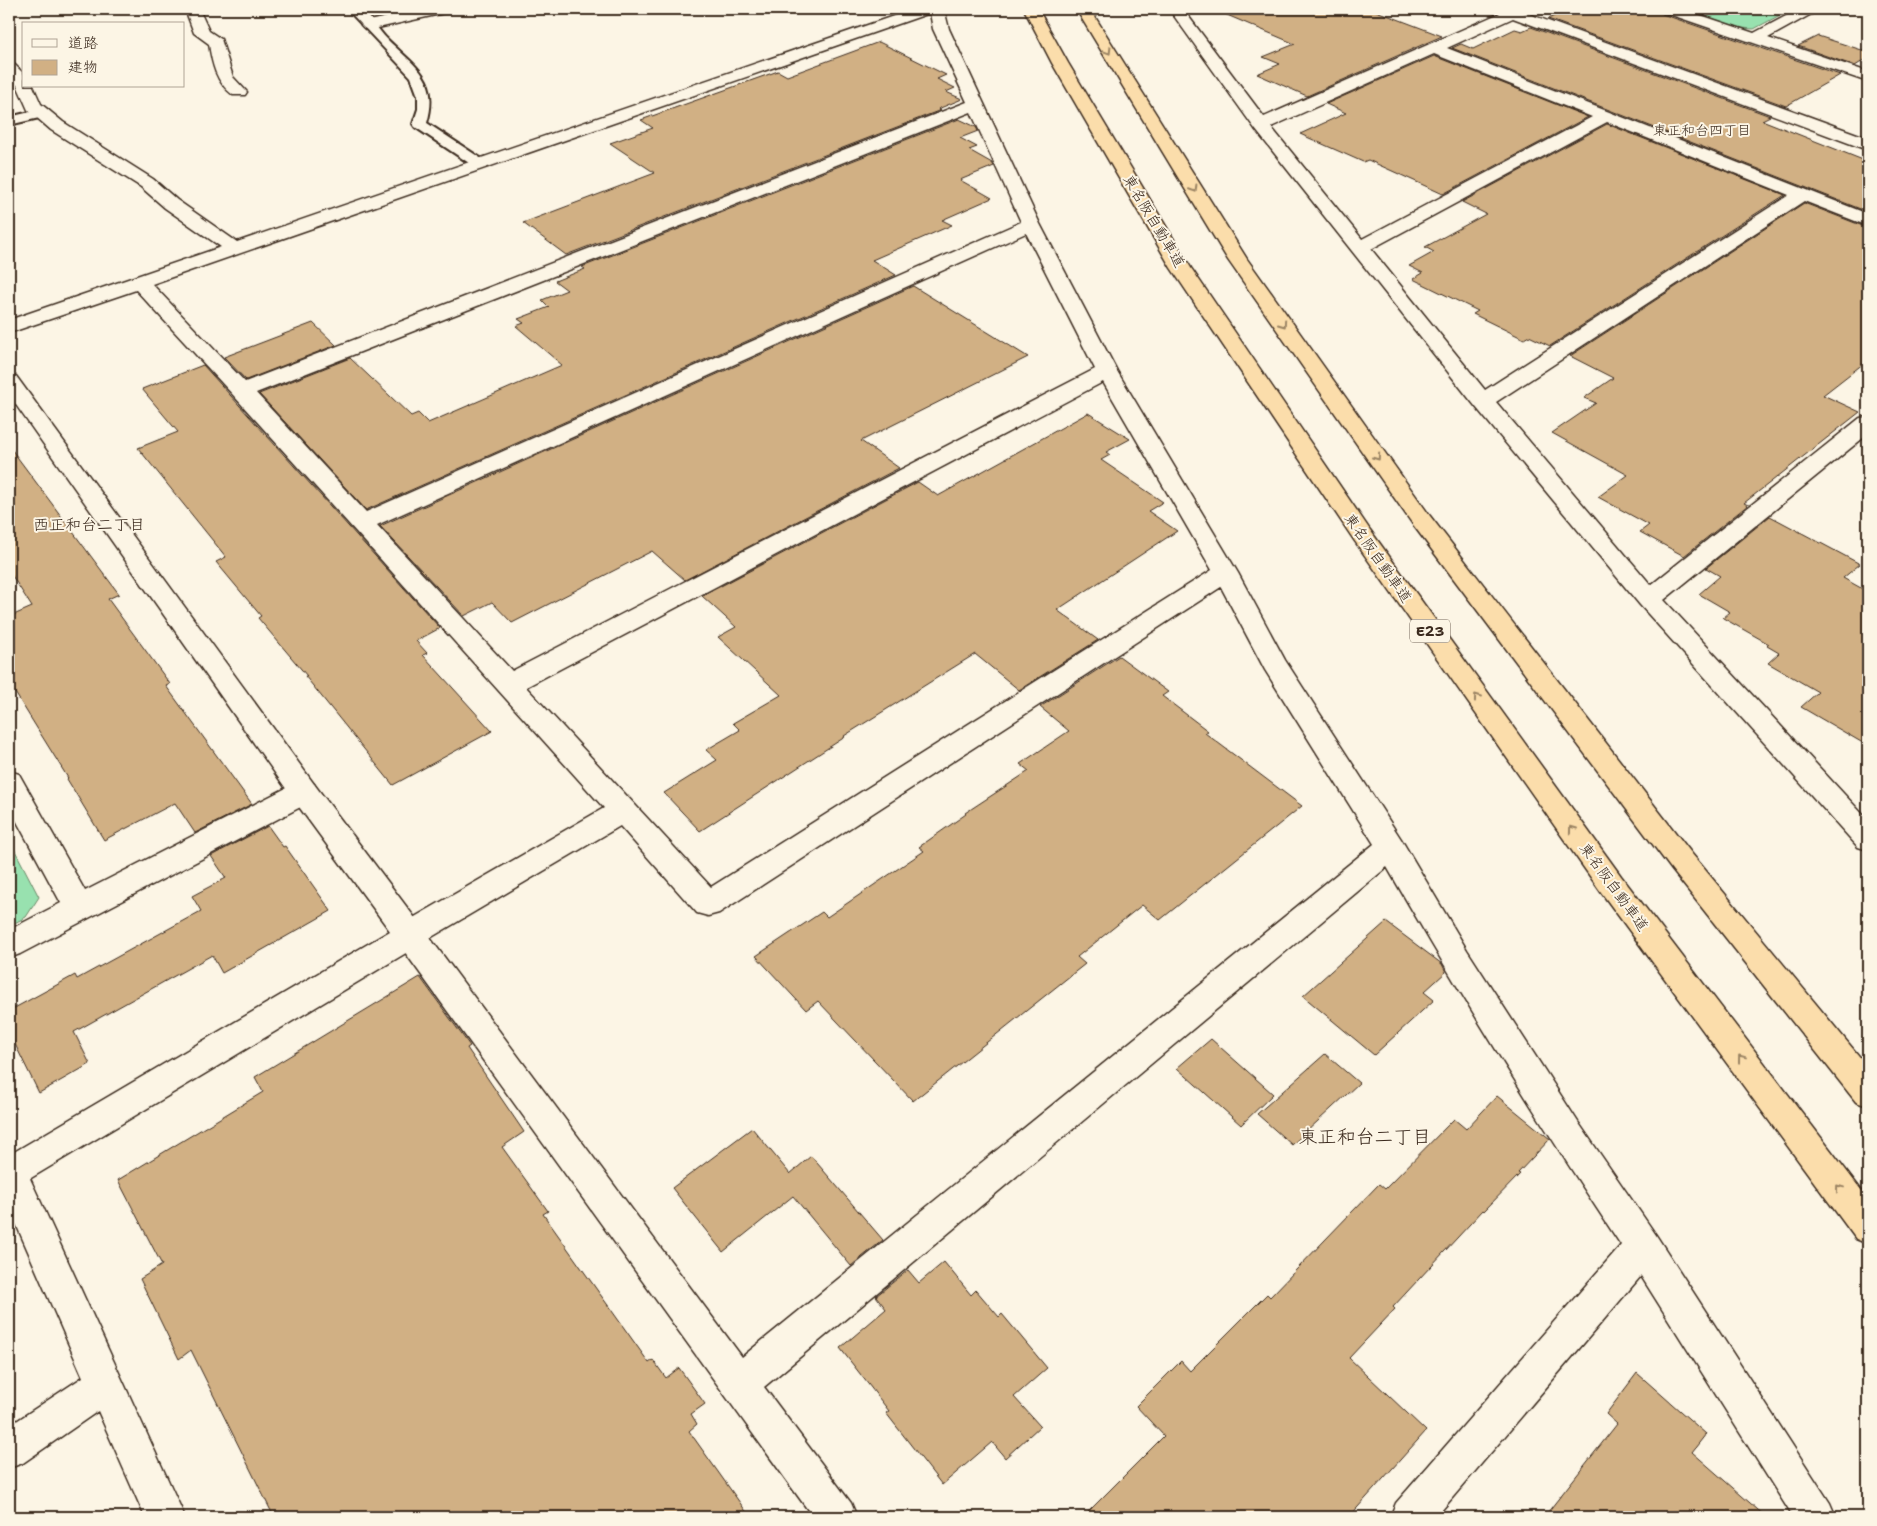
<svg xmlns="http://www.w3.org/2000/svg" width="1877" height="1526" font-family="'Shantell Sans','Klee One',sans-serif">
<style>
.green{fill:#98e1af;stroke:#6a8666}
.building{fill:#d1b084;stroke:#3b2a1e}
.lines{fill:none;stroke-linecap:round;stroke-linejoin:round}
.service-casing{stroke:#3b2a1e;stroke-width:4}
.minor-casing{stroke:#3b2a1e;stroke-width:3}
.tertiary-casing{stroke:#3b2a1e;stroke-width:3}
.motorway-casing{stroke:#3b2a1e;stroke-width:3}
.service{fill:#fcf5e5;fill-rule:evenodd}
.minor{fill:#fcf5e5;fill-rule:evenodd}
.tertiary{fill:#fcf5e5;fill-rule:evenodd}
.motorway{fill:#fbddab;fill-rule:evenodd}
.oneway{stroke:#9b8464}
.labels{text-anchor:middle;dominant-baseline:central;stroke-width:4;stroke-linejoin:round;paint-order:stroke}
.far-neighbourhood-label{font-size:14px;fill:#3b2a1e;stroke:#fcf5e5}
.shield{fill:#fcf5e5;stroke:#75675a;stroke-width:1}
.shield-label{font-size:14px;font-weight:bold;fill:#3b2a1e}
.street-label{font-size:15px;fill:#3b2a1e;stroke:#fcf5e5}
.neighbourhood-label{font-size:16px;fill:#3b2a1e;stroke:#fcf5e5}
.near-neighbourhood-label{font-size:19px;fill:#3b2a1e;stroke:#fcf5e5}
</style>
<rect width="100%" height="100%" fill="#fcf5e5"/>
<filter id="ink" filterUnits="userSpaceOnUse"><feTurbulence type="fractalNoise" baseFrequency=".02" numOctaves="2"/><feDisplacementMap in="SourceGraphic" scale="10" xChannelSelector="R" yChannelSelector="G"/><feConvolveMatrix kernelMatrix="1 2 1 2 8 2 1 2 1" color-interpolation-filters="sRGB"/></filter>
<g filter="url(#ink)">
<path class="green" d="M1684 9H1791L1754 29 1741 28Z
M9 839 39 897 26 917 9 926Z"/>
<path class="building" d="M1213 9H1371L1442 36 1307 96 1257 74 1280 64 1263 57 1295 44Z
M1569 9H1659L1662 14 1840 75 1786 106 1548 19Z
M1531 27 1770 116 1762 120 1868 162V212L1452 48 1461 44 1473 49 1515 29 1522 31Z
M1818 36 1868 52V58L1855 66 1798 46Z
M879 42 946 75 937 79 955 88 946 92 962 99 938 109 941 110 566 255 523 223 655 173 610 143 653 128 641 120 778 71 787 76Z
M1434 56 1588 117 1443 194 1368 160 1363 162 1300 134 1346 113 1326 104Z
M959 119 976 127 978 131 960 138 977 147 969 150 992 163 994 166 960 180 992 198 942 220 952 225 872 260 896 275 366 510 259 394 350 358 411 416 418 413 428 423 562 365 516 326 524 323 518 319 549 307 542 300 567 290 555 281 585 269 582 267Z
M1607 124 1785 195 1550 346 1529 336 1524 339 1473 314 1478 311 1413 279 1423 273 1409 266 1434 252 1425 247 1486 214 1462 202Z
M1804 203 1868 228V360L1823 395 1860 412 1744 503 1748 505 1684 556 1640 532 1649 525 1598 497 1628 475 1552 433 1596 403 1584 398 1613 378 1570 356Z
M913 286 1028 357 861 441 899 468 685 580 652 551 512 623 492 602 464 616 380 526Z
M313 323 336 345 246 380 224 357Z
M203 365 440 628 416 641 427 653 423 655 492 731 393 785 305 676H307L258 618 261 616 216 562 226 557 138 448 178 432 142 389Z
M1088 413 1130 439 1106 452 1110 455 1101 460 1163 502 1148 511 1177 531 1057 610 1098 640 1019 690 975 654 844 736 845 737 700 831 664 793 717 760 706 750 740 730 733 723 781 695 718 637 736 627 702 596 918 482 938 496Z
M9 446 119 594 108 599 170 684 166 686 252 804 195 833 175 803 104 840 67 779 68 778 9 683V617L32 607 9 571Z
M1770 516 1860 564 1843 578 1868 592V746L1801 707 1818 692 1768 663 1779 653 1767 646 1769 644 1723 618 1730 612 1699 594 1720 576 1706 568Z
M1119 656 1168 692 1162 696 1208 731 1205 733 1302 806 1160 920 1142 905 1077 957 1085 964 913 1101 818 1001 806 1010 756 956 822 912 827 917 924 851 919 847 966 814 965 813 1029 771 1020 764 1069 731 1040 707Z
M268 826 283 847 285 846 331 911 222 973 212 955 74 1032 90 1064 39 1093 9 1032V1011L75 975 77 979 201 911 192 896 226 878 211 856Z
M1386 922 1442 964 1446 972 1424 992 1434 1000 1374 1055 1303 996Z
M420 977 470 1046 467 1048 524 1132 502 1147 548 1211 543 1214 649 1363 653 1360 666 1378 679 1368 705 1404 691 1414 697 1424 689 1431 750 1517H274L191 1350 179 1359 140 1279 162 1265 118 1180 263 1092 255 1077Z
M1211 1039 1273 1094 1241 1125 1177 1068Z
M1325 1054 1359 1083 1292 1145 1257 1114Z
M1497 1096 1550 1139 1518 1173 1520 1174 1484 1211 1483 1210 1393 1307 1395 1309 1349 1358 1426 1431 1349 1517H1083L1164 1436 1136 1406 1181 1361 1190 1371 1267 1294 1270 1297 1379 1184 1385 1189 1454 1119 1466 1129Z
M752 1128 790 1174 811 1156 883 1240 851 1266 793 1196 723 1252 672 1188Z
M944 1262 971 1295 976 1290 999 1317 1002 1314 1047 1368 1014 1397 1040 1426 1005 1458 992 1442 942 1485 886 1413 889 1411 840 1348 886 1309 876 1296 908 1270 919 1283Z
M1637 1373 1706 1434 1692 1452 1766 1517H1544L1617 1424 1606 1414Z"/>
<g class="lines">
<g class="service-casing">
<path id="service" d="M347 9 362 10C372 18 378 30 387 39 415 67 440 78 427 123L485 161 487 164 485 167H475L415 127 413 124 418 109V96L411 77Z
M43 109 48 110 50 113 48 116 9 125V117Z"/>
</g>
<g class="minor-casing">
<path id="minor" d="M185 9H199L209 31 221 39 233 77 247 92 245 95H233C216 82 212 64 209 44L194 33Z
M424 9H451L449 12 369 30 364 28 361 25 364 22Z
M914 9H944L949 29 1040 224 1117 371 1238 573 1285 660 1401 839 1467 950 1578 1122 1656 1235 1830 1503 1836 1517H1793L1641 1276 1436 1517H1390L1396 1503 1621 1245C1539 1121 1461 996 1387 867L764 1387 851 1503 857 1517H813L399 944 395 935 399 926 604 808 234 396 136 290 9 333V320L221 247 165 208 141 187 51 130 28 110 17 85 9 77V63L15 65 24 74V86H33L41 104 63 122 153 179 177 200 237 242ZM930 13 933 29 967 102 245 382 152 284ZM971 112 1021 222 366 512 256 393ZM1026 233 1095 369 512 671 377 525ZM1103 382 1212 570 711 887 526 687ZM1221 587 1265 670 1374 844 742 1357 430 938 620 826 697 913 708 916 719 913Z
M1169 9H1183L1264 117 1500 13 1495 9H1515L1868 138V149L1862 148 1513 18 1447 48 1868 214V226L1804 201 1496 402 1651 585 1860 418 1868 417V434L1664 600 1868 820V850L1858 847 1640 605 1475 406 1255 129ZM1434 54 1592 117 1362 239 1271 127ZM1607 122 1789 195 1485 390 1371 249Z
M1661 9H1682L1754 33 1799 9H1817L1815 12 1768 38 1868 72V82L1663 12Z
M9 771 19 774 85 891 294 784 304 781 314 784 318 792 314 800 20 954 9 958V930L61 903 9 807Z
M9 1156 22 1161 185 1517H145L98 1411 23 1463 9 1468V1426L83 1377 9 1208Z"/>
</g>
<g class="tertiary-casing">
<path id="tertiary" d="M9 374 16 376 314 784 421 926 425 935 421 944 21 1184 9 1189V1155L390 931 294 800 9 395Z"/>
</g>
<g class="motorway-casing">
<path id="motorway" d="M1024 9H1038L1068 63 1191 268 1370 530 1621 876 1868 1199V1244L1856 1239 1601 892 1354 540 1171 268 1052 63Z
M1076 9H1090L1247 259 1430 516 1692 854 1868 1067V1106L1856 1102 1672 870 1414 526 1228 260Z"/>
</g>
<use href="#service" class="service"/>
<use href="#minor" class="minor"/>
<use href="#tertiary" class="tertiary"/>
<use href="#motorway" class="motorway"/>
</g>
<defs><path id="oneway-chevron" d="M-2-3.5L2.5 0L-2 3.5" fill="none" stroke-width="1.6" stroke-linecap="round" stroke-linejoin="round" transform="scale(1.25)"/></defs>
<g class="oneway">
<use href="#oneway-chevron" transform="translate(1108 51) rotate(59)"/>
<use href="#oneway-chevron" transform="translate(1194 189) rotate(58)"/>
<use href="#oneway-chevron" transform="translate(1283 324) rotate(55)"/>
<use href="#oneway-chevron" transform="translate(1377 457) rotate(55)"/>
<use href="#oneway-chevron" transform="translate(1477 697) rotate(-126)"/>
<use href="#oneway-chevron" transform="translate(1572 829) rotate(-126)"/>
<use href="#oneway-chevron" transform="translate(1741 1058) rotate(-127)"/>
<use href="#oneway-chevron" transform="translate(1839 1188) rotate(-127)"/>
</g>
</g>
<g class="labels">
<g class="far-neighbourhood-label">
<text x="1702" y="130">東正和台四丁目</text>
</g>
<rect class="shield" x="1410" y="619.5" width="40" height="23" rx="4"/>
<g class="shield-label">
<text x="1430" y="631">E23</text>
</g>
<g class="street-label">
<text transform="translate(1154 221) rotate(59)">東名阪自動車道</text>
<text transform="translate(1378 558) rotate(55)">東名阪自動車道</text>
<text transform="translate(1614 887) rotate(54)">東名阪自動車道</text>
</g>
<g class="neighbourhood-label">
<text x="89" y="524">西正和台二丁目</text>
</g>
<g class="near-neighbourhood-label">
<text x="1365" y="1136">東正和台二丁目</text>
</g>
</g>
<rect width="1877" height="1526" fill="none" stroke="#fcf5e5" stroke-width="30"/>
<rect x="15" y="15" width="1847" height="1496" fill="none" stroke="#3b2a1e" stroke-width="2" filter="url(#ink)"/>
<rect x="22" y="22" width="162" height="65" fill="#fcf5e5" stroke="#afa495"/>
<rect x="32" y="39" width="25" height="8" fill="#fcf5e5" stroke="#afa495"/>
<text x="68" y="48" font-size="15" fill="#3b2a1e">道路</text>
<rect x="32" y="60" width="25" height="15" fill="#d1b084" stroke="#afa495"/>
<text x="68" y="72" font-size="15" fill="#3b2a1e">建物</text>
</svg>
